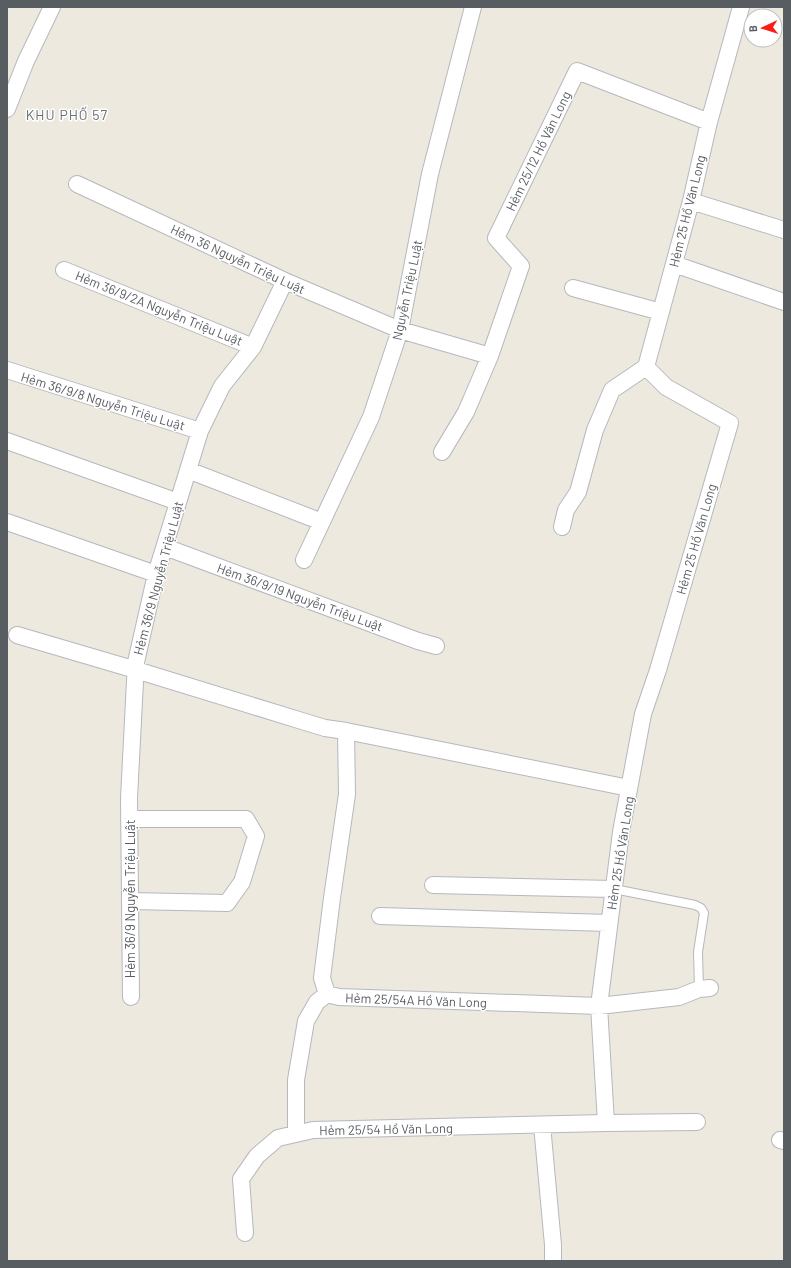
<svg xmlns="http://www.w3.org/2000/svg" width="791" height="1268" font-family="Barlow,sans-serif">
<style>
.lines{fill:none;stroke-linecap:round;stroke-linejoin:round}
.lane-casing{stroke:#b5b8bd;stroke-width:10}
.street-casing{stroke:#b5b8bd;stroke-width:18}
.lane{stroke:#fff;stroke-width:8}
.street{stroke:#fff;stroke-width:16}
.labels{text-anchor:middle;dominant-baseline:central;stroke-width:3;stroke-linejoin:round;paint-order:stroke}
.street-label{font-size:13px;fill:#585d62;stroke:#fff}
.neighbourhood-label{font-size:14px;letter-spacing:1px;fill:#696f74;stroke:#fff}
</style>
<rect width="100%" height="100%" fill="#ede9de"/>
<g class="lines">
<g class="lane-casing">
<path id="lane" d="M614 889 695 905 701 908 704 913 698 952 699 989"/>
</g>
<g class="street-casing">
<path id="street" d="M7 109 26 61 52 7
M77 184 285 281 400 330 490 356
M691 201 784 230
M674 264 784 302
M64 270 253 347
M573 288 661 312
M7 370 200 431
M7 441 178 502
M442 452 466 412 490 356 521 266 496 238 577 71 709 122
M188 470 322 522
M7 522 156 574
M562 527 566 510 578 492 595 430 612 390 646 367
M165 547 418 641 436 646
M304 560 371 417 400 330 430 174 473 7
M17 635 136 670 302 721 325 728 346 731 347 794 332 898 322 978 327 994 339 997 599 1006 679 997 699 989 710 988
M346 731 629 788
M129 819H246L256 836 242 882 227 903 130 901
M433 885 614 889
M380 916 609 923
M131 997 129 798 136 662 156 574 200 431 222 386 253 347 285 281
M606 1123 599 1006 621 832 643 714 658 670 730 423 666 387 646 367 691 201 709 122 741 7
M542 1125 553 1245V1261
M296 1134V1080L306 1021 317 1002 327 994
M780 1140 784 1141
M245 1233 241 1179 257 1156 278 1138 313 1130 606 1123 697 1122"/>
</g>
<use href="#lane" class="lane"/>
<use href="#street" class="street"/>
</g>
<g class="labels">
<g class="street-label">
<text transform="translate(538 151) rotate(-64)">Hẻm 25/12 Hồ Văn Long</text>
<text transform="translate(687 211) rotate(-76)">Hẻm 25 Hồ Văn Long</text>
<text transform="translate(238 259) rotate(25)">Hẻm 36 Nguyễn Triệu Luật</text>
<text transform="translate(407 290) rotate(-78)">Nguyễn Triệu Luật</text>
<text transform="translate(159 308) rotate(22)">Hẻm 36/9/2A Nguyễn Triệu Luật</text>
<text transform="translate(103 401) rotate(17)">Hẻm 36/9/8 Nguyễn Triệu Luật</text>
<text transform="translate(696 539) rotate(-74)">Hẻm 25 Hồ Văn Long</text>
<text transform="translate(158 578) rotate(-75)">Hẻm 36/9 Nguyễn Triệu Luật</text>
<text transform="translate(300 597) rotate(20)">Hẻm 36/9/19 Nguyễn Triệu Luật</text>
<text transform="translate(620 853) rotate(-81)">Hẻm 25 Hồ Văn Long</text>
<text transform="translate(130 899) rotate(-90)">Hẻm 36/9 Nguyễn Triệu Luật</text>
<text transform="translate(416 1000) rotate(2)">Hẻm 25/54A Hồ Văn Long</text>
<text transform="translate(386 1129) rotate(-1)">Hẻm 25/54 Hồ Văn Long</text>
</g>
<g class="neighbourhood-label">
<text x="67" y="114">KHU PHỐ 57</text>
</g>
</g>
<rect width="791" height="1268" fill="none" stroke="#585d62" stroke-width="16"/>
<g transform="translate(763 28) rotate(266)"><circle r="19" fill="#ffffff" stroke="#bcbec0"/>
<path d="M0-3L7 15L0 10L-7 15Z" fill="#fb1c16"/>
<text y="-6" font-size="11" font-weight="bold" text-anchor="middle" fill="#585d62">B</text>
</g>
</svg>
